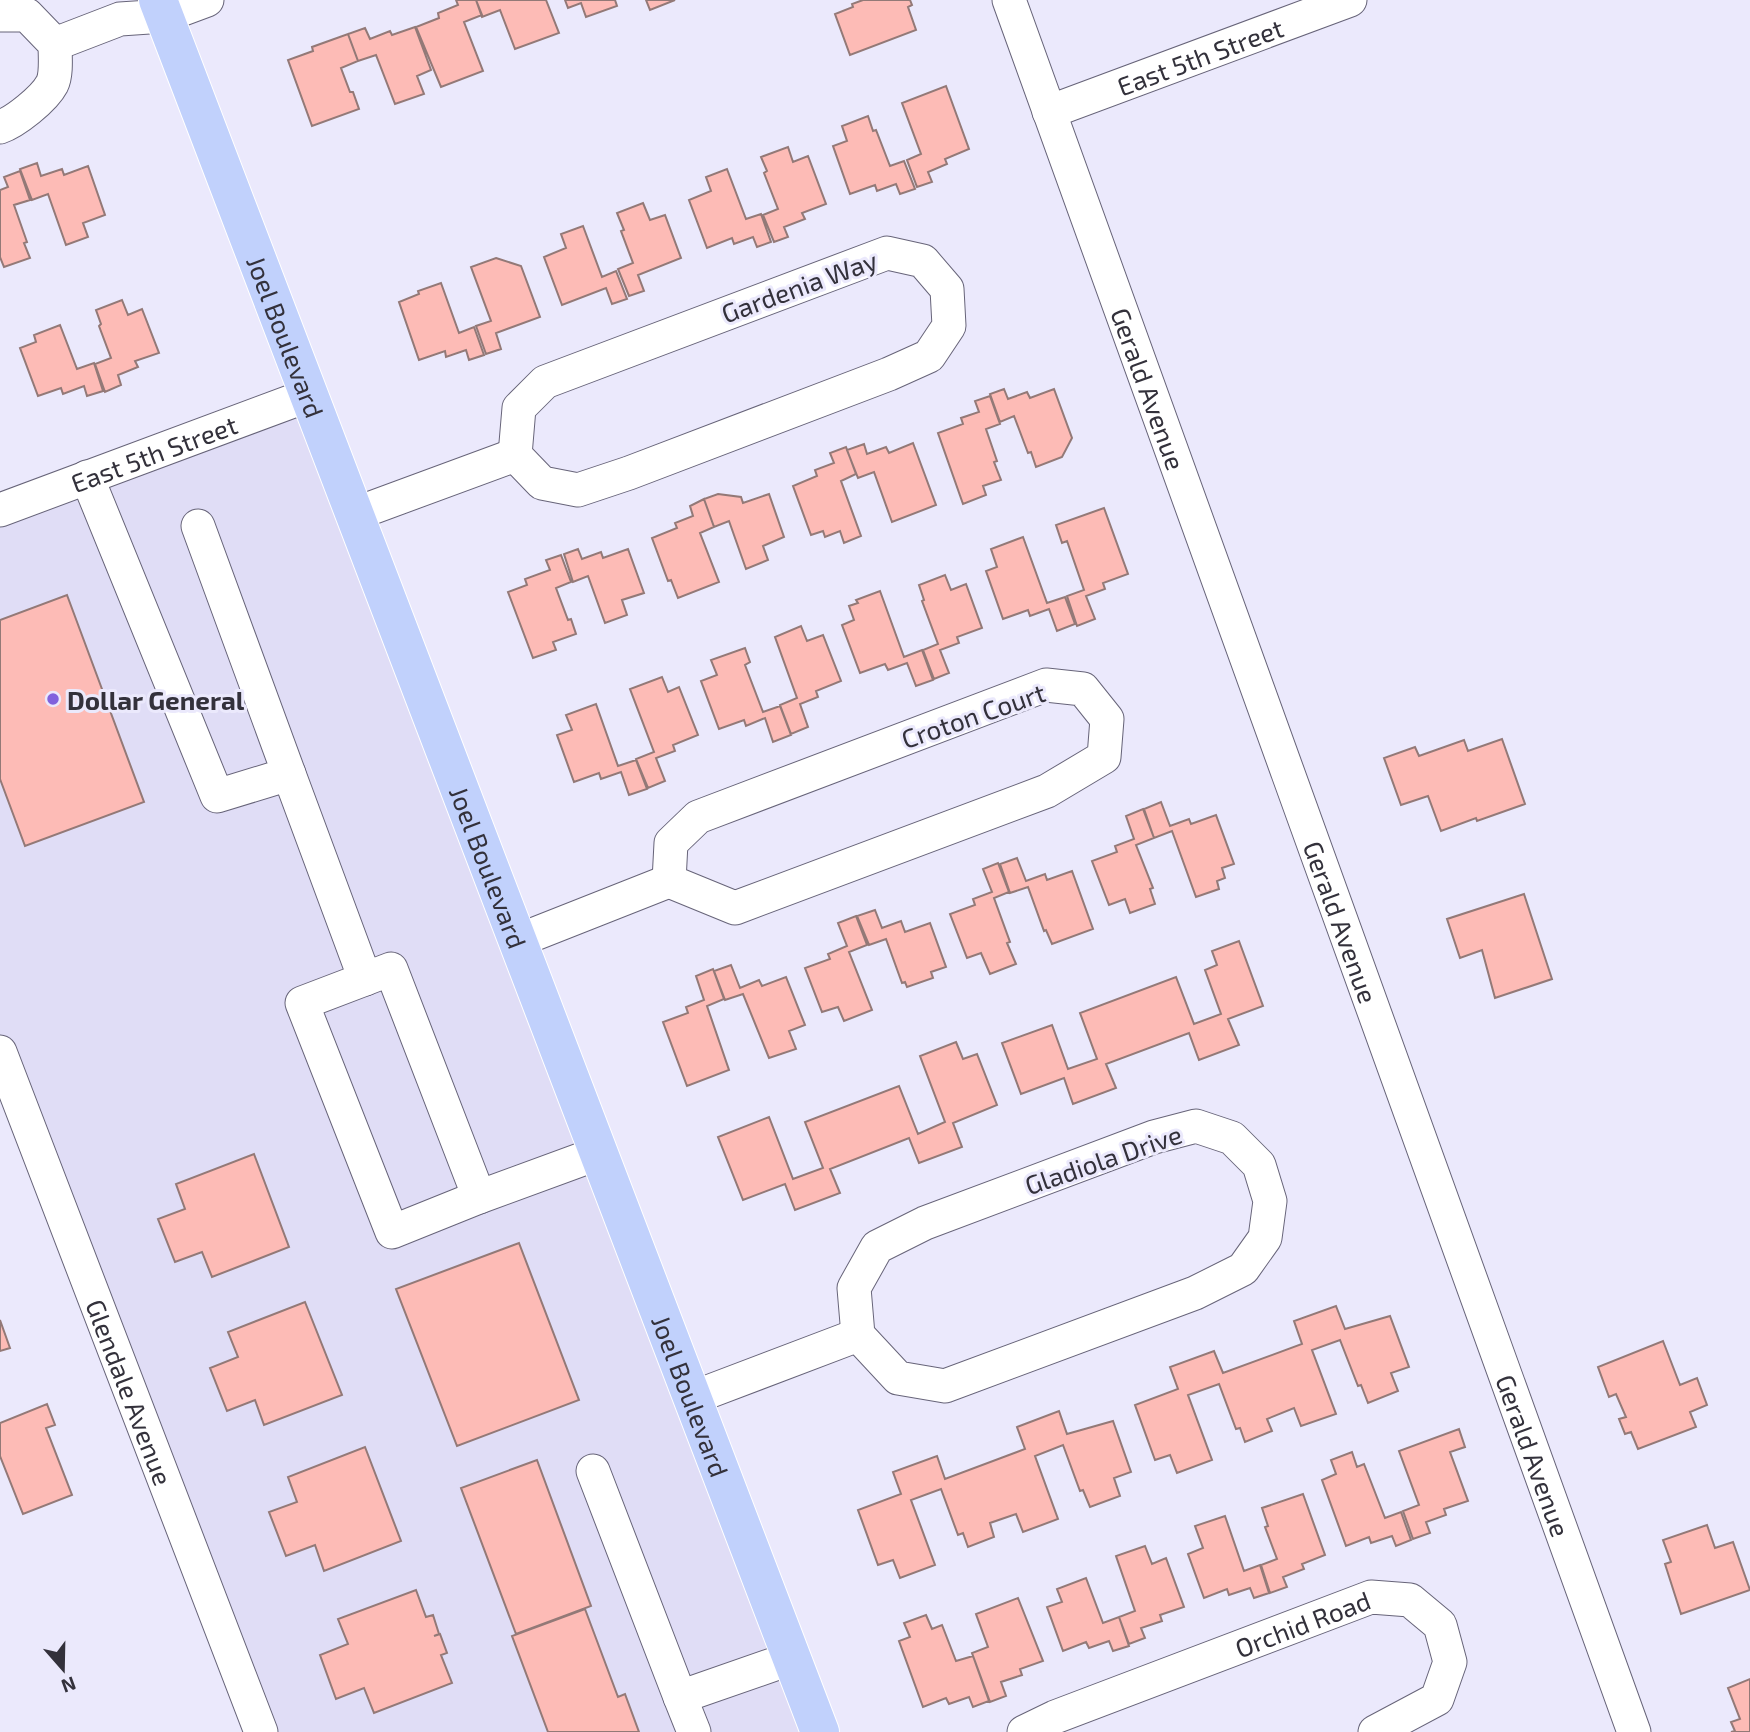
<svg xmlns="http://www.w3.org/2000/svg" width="1750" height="1732" font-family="'Exo 2',sans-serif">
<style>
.built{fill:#e0ddf6}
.building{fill:#fdbbb6;stroke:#937977;stroke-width:2}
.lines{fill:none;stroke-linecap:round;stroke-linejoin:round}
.minor-casing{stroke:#676479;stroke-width:35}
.major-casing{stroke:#fff;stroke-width:40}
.minor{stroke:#fff;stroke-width:33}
.major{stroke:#c1d1fc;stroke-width:38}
.poi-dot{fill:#8162dd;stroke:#ebe9fc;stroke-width:2.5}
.labels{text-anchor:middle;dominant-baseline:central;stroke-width:6;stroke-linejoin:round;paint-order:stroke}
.street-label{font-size:26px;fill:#33313b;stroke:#ebe9fc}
.poi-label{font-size:26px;font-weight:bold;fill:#33313b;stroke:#ebe9fc;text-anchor:start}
</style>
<rect width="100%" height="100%" fill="#ebe9fc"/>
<path class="built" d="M294 405 801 1732H245L0 1069V514Z"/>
<path class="building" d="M456 0H476L482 15 464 22 483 71 441 87 416 27 439 18 438 13 458 5Z
M476 0H546L559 33 515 49 500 10 482 17Z
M565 0H615L617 6 586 17 581 3 568 8Z
M646 0H675L650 10Z
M863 0H910L912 5 908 7 916 30 850 55 835 14 853 7 852 4Z
M415 27 431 70 417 76 424 94 395 104 376 55 358 61 348 34 365 28 370 39 390 31 392 35Z
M348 34 358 61 341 68 350 92H353L359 109 312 126 288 60 313 51 312 47Z
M946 86 969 149 945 159 947 164 928 172 932 182 917 187 907 160 921 154 902 103Z
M868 116 873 131 876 130 890 166 904 161 915 189 900 194 896 184 877 191 875 185 850 194 833 146 847 141 842 126Z
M788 147 793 162 808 156 826 204 802 213 805 219 784 227 788 237 774 242 763 215 778 209 764 173 767 171 761 157Z
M37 163 41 176 62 169 64 175 88 166 105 215 83 223 88 237 66 245 48 194 32 200 20 169Z
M727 169 746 219 761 214 771 242 757 247 753 237 734 244 732 238 707 248 689 200 711 191 706 177Z
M20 171 30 200 14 205 27 242 24 243 30 258 4 267 0 257V190L8 187 4 177Z
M643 203 650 220 665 215 681 258 638 275 644 291 629 296 618 269 633 263 621 231 624 230 617 213Z
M583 226 602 277 616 271 627 299 612 304 606 288 562 305 544 257 566 248 561 234Z
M496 258 521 266 540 317 496 333 501 349 486 354 476 326 491 321 471 267Z
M441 283 459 333 474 327 484 355 469 360 466 350 446 357 445 351 419 360 399 302 419 294 418 291Z
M122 300 128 315 142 309 159 353 135 361 138 367 118 375 121 385 105 392 95 364 111 358 99 326 101 324 96 310Z
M60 325 77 369 94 363 103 391 87 396 84 386 63 394 61 388 38 396 20 348 36 342 34 335Z
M1004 389 1008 399 1027 392 1030 398 1054 389 1072 438 1062 457 1036 467 1031 452 1028 453 1014 416 1000 422 990 394Z
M990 396 1000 424 986 429 997 461 994 462 1001 480 983 486 986 495 963 504 938 433 963 424 961 418 979 412 975 401Z
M913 443 936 505 892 522 874 472 858 478 847 450 864 444 867 454 886 447 889 453Z
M846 447 856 474 841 481 861 536 844 543 840 531 825 537 823 531 811 535 793 486 817 476 815 470 834 463 830 453Z
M718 494 741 497 743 503 769 494 784 537 763 546 768 560 746 569 729 521 714 527 704 499Z
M704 499 714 527 700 533 719 582 678 598 671 580 668 581 652 538 677 528 675 523 693 516 690 506Z
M1104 508 1128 574 1103 583 1105 589 1086 596 1095 619 1077 626 1067 596 1084 590 1067 541 1062 543 1056 525Z
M1023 537 1047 603 1065 597 1075 624 1057 631 1049 609 1030 616 1028 610 1003 619 986 571 997 567 991 549Z
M578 549 582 559 601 552 603 558 628 549 644 593 622 600 627 615 605 623 588 576 573 582 564 554Z
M561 555 571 582 556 588 568 620 571 619 576 634 553 642 556 650 533 658 508 592 527 585 525 579 550 570 546 560Z
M945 575 951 590 966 584 982 628 957 637 959 643 940 650 949 673 934 679 923 650 938 644 922 601 924 600 919 585Z
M880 591 904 657 922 650 933 680 916 686 907 663 888 670 885 664 860 673 842 625 854 620 849 606 858 603 856 600Z
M67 595 144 802 25 846 0 779V620Z
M801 626 807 641 823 635 841 681 816 691 818 697 800 704 808 727 791 734 780 705 797 698 775 637Z
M745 648 750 662 745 665 763 712 780 706 791 735 773 742 765 718 746 726 744 720 719 729 701 681 717 675 711 660Z
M662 677 668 692 679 687 698 735 673 745 675 751 656 758 665 781 648 788 636 759 654 752 630 689Z
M596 704 618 766 636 760 647 789 629 795 621 772 601 779 599 773 574 782 557 735 572 730 566 715Z
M1502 739 1525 804 1477 821 1476 818 1441 831 1428 796 1401 805 1384 758 1415 747 1419 756 1464 740 1468 751Z
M1161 802 1170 826 1189 819 1191 824 1216 815 1234 864 1222 868 1225 878 1217 881 1219 889 1196 897 1172 831 1154 838 1144 809Z
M1143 809 1154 838 1136 845 1153 888 1150 889 1155 904 1130 913 1125 899 1109 905 1092 861 1117 852 1115 846 1134 839 1126 816Z
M1017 858 1026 881 1045 874 1047 880 1072 871 1093 929 1052 944 1046 930 1044 931 1028 887 1010 893 1000 864Z
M998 863 1009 892 994 898 1010 942 1007 943 1016 964 990 974 981 953 967 958 950 914 975 905 973 899 992 892 983 869Z
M1524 894 1552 979 1495 998 1482 950 1460 958 1447 919Z
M875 910 882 928 901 921 905 932 930 923 946 967 931 972 933 978 907 987 905 982 902 983 886 939 869 945 857 916Z
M856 916 867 945 849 952 872 1010 844 1021 838 1007 822 1012 805 968 830 959 828 954 847 946 838 923Z
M1239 941 1263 1006 1228 1019 1239 1045 1199 1060 1189 1033 1106 1064 1116 1088 1073 1104 1064 1078 1021 1094 1002 1043 1052 1025 1068 1069 1097 1059 1080 1013 1176 977 1194 1024 1221 1014 1205 970 1217 965 1212 951Z
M731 965 740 988 759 980 762 986 786 977 805 1025 789 1031 796 1049 769 1058 743 994 725 1000 714 971Z
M713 969 724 999 707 1006 729 1070 687 1086 663 1022 688 1013 686 1007 704 1000 696 976Z
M956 1042 963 1059 977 1054 997 1105 953 1123 962 1147 919 1163 909 1138 830 1169 840 1193 795 1210 785 1184 743 1200 718 1137 769 1117 793 1179 823 1168 805 1122 899 1086 918 1134 945 1122 920 1056Z
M254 1154 289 1247 212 1277 202 1252 175 1262 158 1219 185 1209 176 1184Z
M519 1243 579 1400 457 1446 396 1289Z
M305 1302 342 1395 264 1425 255 1400 227 1411 210 1368 238 1357 228 1332Z
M1336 1306 1345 1329 1390 1316 1409 1367 1391 1373 1398 1391 1368 1403 1361 1385 1358 1386 1340 1340 1312 1350 1336 1414 1301 1426 1294 1408 1267 1419 1272 1431 1245 1442 1240 1428 1236 1429 1219 1384 1188 1395 1212 1460 1177 1473 1170 1455 1155 1460 1135 1405 1178 1389 1170 1367 1214 1351 1223 1373 1302 1344 1294 1321Z
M0 1320 10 1348 0 1351Z
M1663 1341 1680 1385 1697 1378 1707 1405 1690 1412 1696 1427 1638 1449 1631 1432 1625 1434 1619 1419 1626 1417 1616 1394 1609 1397 1598 1367Z
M47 1404 55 1425 46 1428 72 1495 23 1514 0 1456V1423Z
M1059 1411 1067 1434 1113 1421 1131 1472 1114 1478 1120 1496 1090 1507 1083 1490 1080 1491 1063 1445 1035 1456 1058 1519 1023 1532 1016 1514 990 1523 994 1537 968 1547 963 1533 958 1535 941 1489 911 1500 935 1565 900 1578 893 1560 878 1565 858 1510 901 1494 893 1472 937 1456 945 1479 1025 1449 1017 1427Z
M1459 1429 1465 1447 1450 1452 1468 1501 1444 1509 1446 1515 1426 1522 1430 1533 1413 1539 1403 1511 1419 1505 1399 1451Z
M365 1447 401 1541 324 1571 315 1545 286 1556 269 1512 297 1502 288 1477Z
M1352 1452 1357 1467 1364 1464 1385 1518 1401 1512 1411 1540 1396 1546 1392 1536 1371 1543 1369 1537 1346 1546 1322 1480 1336 1474 1331 1460Z
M537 1460 591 1606 516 1634 461 1488Z
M1303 1494 1325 1555 1302 1564 1304 1569 1283 1577 1287 1587 1270 1593 1261 1565 1277 1559 1265 1527 1268 1526 1262 1508Z
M1225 1516 1244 1571 1260 1565 1269 1593 1254 1598 1250 1588 1229 1595 1227 1589 1204 1598 1188 1554 1203 1548 1195 1526Z
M1707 1525 1715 1548 1733 1542 1750 1590 1681 1614 1665 1564 1671 1562 1663 1540Z
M1145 1546 1152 1564 1166 1558 1184 1607 1160 1615 1162 1621 1141 1628 1145 1638 1129 1644 1119 1617 1135 1611 1116 1556Z
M1086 1578 1103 1623 1119 1617 1129 1646 1113 1651 1109 1641 1089 1648 1086 1642 1063 1651 1047 1607 1062 1602 1057 1589Z
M416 1590 426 1617 433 1615 439 1634 434 1636 440 1634 447 1653 441 1655 452 1683 374 1713 364 1688 336 1699 320 1655 348 1644 338 1619Z
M1018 1598 1043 1661 1020 1669 1022 1675 1001 1682 1006 1696 990 1702 972 1653 988 1647 976 1614Z
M585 1609 618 1697 625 1694 639 1732H548L512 1636Z
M926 1615 932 1629 942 1625 956 1661 973 1656 989 1701 973 1707 969 1697 949 1704 946 1698 923 1707 899 1641 910 1637 904 1623Z
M1750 1679V1732H1731L1735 1731 1731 1722 1740 1719 1728 1688Z"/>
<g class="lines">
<g class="minor-casing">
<g id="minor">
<path id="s1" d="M1009 0 1634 1732"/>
<path d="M0 15H27L55 44C55 55 57 74 52 84 44 99 15 122 0 127"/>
<path d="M55 44 120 19 164 16 207 0"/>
<path id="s2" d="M1049 112 1350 0"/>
<path d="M887 253 923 261 947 289 949 326 929 356 889 374 629 473 578 490 542 483 515 455 519 408 545 382Z"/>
<path d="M87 477 217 796 289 774 198 526"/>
<path id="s3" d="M0 510 309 395"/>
<path d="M355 514 515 455"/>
<path d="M1046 685 1083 689 1107 719 1104 757 1047 791 735 908 669 881 671 843 698 817Z"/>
<path d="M289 774 365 979 391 969 479 1197 599 1153"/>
<path d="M517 941 669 881"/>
<path d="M365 979 302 1003 392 1232 479 1197"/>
<path id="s4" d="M0 1052 261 1732"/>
<path d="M1196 1126 1232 1138 1259 1165 1270 1201 1265 1238 1243 1269 1195 1293 945 1386 898 1378 858 1335 854 1288 877 1247 925 1223 1154 1137Z"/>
<path d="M692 1398 858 1335"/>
<path d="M593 1471 680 1697 792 1658"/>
<path d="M680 1697 694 1732"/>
<path id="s5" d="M1024 1732 1055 1717 1371 1597 1410 1600 1440 1625 1450 1662 1437 1699 1375 1732"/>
</g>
</g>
<g class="major-casing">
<g id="major">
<path id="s6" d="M158 0 820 1732"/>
</g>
</g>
<use href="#minor" class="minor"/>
<use href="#major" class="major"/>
</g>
<circle class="poi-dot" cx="53" cy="699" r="7"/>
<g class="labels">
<g class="street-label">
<text stroke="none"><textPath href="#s2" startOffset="161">East 5th Street</textPath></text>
<text transform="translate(799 286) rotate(-20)">Gardenia Way</text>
<text stroke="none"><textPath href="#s6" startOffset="360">Joel Boulevard</textPath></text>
<text stroke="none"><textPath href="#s1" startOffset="413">Gerald Avenue</textPath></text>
<text stroke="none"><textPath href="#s3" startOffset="164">East 5th Street</textPath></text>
<text transform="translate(973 715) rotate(-19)">Croton Court</text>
<text stroke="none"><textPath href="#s6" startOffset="928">Joel Boulevard</textPath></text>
<text stroke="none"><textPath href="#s1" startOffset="980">Gerald Avenue</textPath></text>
<text transform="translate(1103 1159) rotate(-19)">Gladiola Drive</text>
<text stroke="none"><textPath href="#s4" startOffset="364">Glendale Avenue</textPath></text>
<text stroke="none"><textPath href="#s6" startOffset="1494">Joel Boulevard</textPath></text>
<text stroke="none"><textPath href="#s1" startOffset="1547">Gerald Avenue</textPath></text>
<text stroke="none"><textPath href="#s5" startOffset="299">Orchid Road</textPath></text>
</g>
<g class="poi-label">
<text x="67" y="699">Dollar General</text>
</g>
</g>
<g transform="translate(63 1669) rotate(160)" stroke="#ebe9fc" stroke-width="5" paint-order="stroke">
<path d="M0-5L12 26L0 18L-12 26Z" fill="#33313b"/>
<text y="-10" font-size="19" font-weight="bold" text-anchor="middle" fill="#33313b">N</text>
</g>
</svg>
